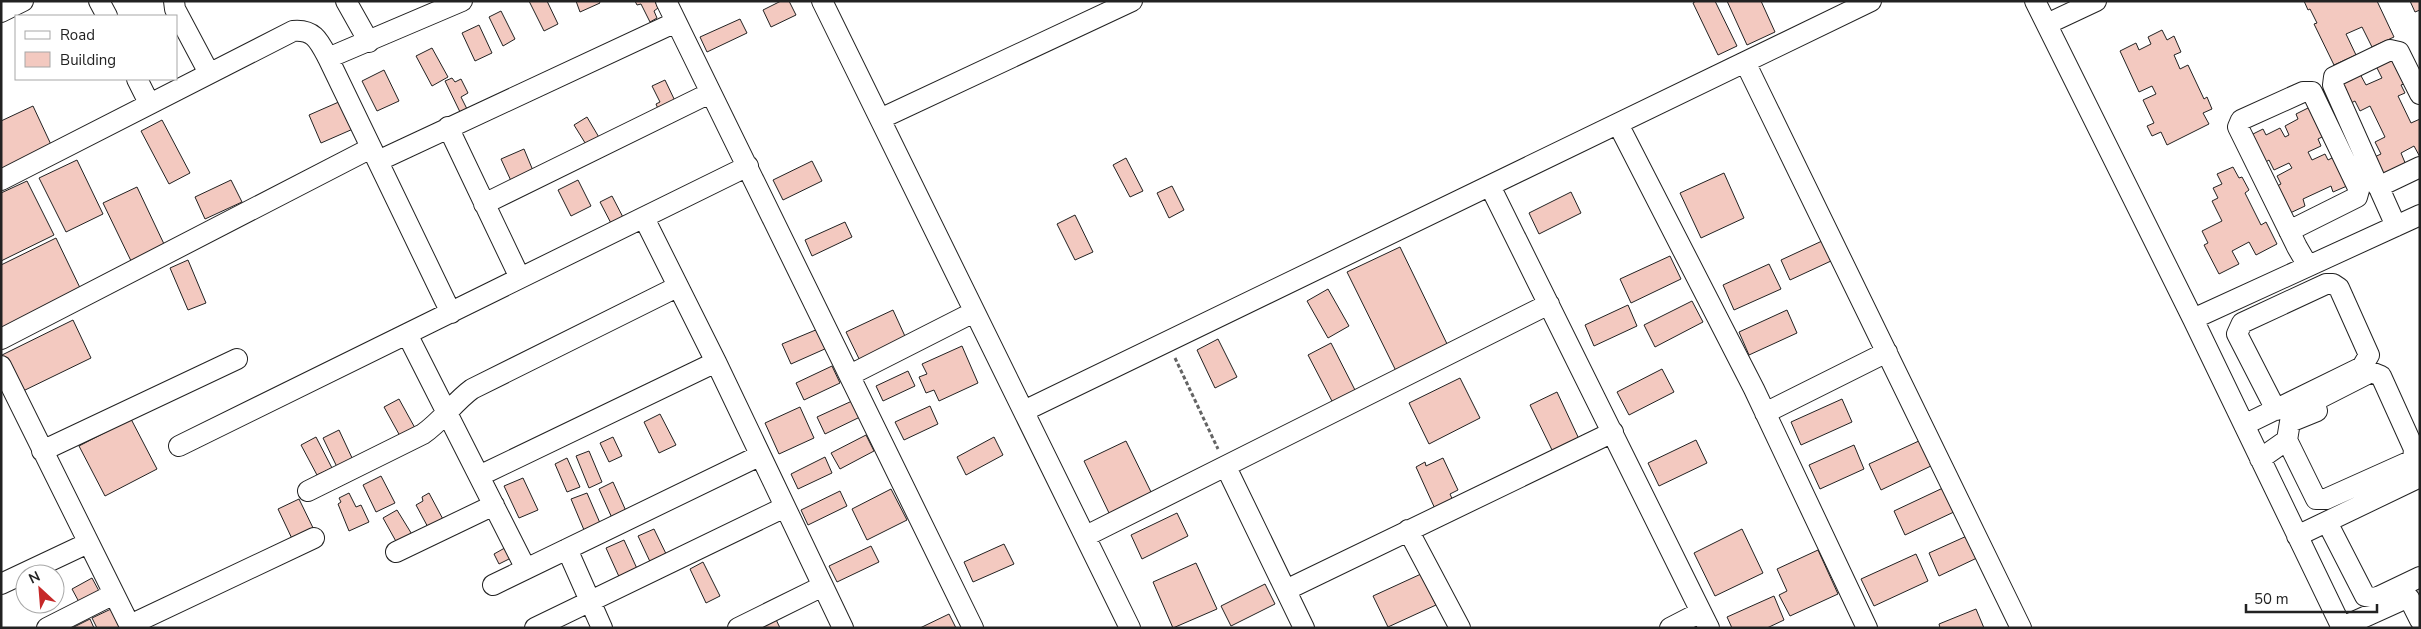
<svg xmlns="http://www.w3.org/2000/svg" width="2421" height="629" font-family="'Nunito Sans',sans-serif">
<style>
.building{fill:#f3c9c0;stroke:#222}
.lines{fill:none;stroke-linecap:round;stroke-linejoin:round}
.minor-casing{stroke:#222;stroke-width:22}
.path{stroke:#646464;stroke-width:3;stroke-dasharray:4 2.5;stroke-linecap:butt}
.minor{stroke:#fff;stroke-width:20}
</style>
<rect width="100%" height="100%" fill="#fff"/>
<path class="building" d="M529 1H547L558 24 544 31Z
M576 1H599L600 3 580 12Z
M635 1H655L658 8 654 11 657 18 650 22 641 4 637 5Z
M781 1H789L796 15 771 27 763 10Z
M1696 1H1715L1737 46 1718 55 1693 3Z
M1727 1H1761L1775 32 1747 45Z
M2304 1H2377L2394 37 2372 47 2362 27 2346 34 2356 55 2334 65 2314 24 2317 23 2310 9 2308 10Z
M2410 1H2420V10L2415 12Z
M501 11 515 39 503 46 489 17Z
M740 19 747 33 707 52 700 37Z
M479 25 492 53 475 61 462 33Z
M2162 30 2167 40 2174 36 2181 52 2174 55 2180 69 2188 65 2204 99 2207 97 2212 109 2203 113 2209 124 2167 145 2161 132 2152 136 2147 126 2154 123 2143 100 2156 94 2152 86 2139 92 2120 51 2136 43 2139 50 2151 44 2148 37Z
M432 48 448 77 432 86 416 56Z
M2396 59 2409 82 2401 85 2405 93 2398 96 2411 123 2420 119V157L2414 146 2401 153 2406 165 2378 178 2370 159 2381 154 2375 142 2385 137 2370 106 2360 111 2355 101 2347 105 2338 85 2360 74 2366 85 2382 78 2376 66Z
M384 70 399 101 377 111 362 81Z
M452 78 455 82 461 79 468 93 461 97 467 109 460 112 445 81Z
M665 80 676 103 659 111 656 104 660 102 652 86Z
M341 101 353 129 321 143 309 115Z
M33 106 54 151 1 176V121Z
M2310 107 2324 136 2318 139 2321 146 2308 152 2312 160 2325 154 2328 160 2334 157 2347 186 2333 192 2331 186 2303 199 2305 206 2288 214 2275 187 2281 184 2277 176 2292 168 2289 163 2274 170 2269 160 2264 163 2251 135 2263 129 2266 135 2280 128 2285 137 2289 135 2285 126 2298 119 2296 114Z
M587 117 600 139 587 146 574 125Z
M162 120 190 173 169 184 141 131Z
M524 149 534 173 512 183 501 159Z
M1126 158 1143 191 1130 197 1113 165Z
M77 160 103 214 66 232 39 178Z
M812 161 822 181 783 200 773 180Z
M2233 167 2239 178 2242 177 2249 190 2245 193 2261 225 2266 222 2277 244 2256 255 2249 242 2232 251 2239 264 2219 274 2204 245 2208 243 2202 231 2222 221 2212 201 2218 198 2213 188 2222 184 2217 174Z
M1724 173 1744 218 1701 238 1680 193Z
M231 180 242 202 205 219 195 197Z
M578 180 591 206 571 216 558 190Z
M27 181 54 235 1 261V193Z
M1172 186 1184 210 1169 218 1157 193Z
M137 187 164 244 152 250 155 255 133 265 103 203Z
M1571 192 1581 213 1539 234 1529 213Z
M612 196 626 223 614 229 600 202Z
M1075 215 1093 252 1075 260 1057 224Z
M845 222 852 237 812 256 805 240Z
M56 238 83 294 1 334V265Z
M1822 241 1831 261 1790 280 1781 260Z
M1400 247 1450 350 1398 375 1347 272Z
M1670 256 1681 279 1631 303 1620 279Z
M188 260 206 303 188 310 170 268Z
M1769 264 1781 289 1734 310 1723 285Z
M1328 289 1349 326 1328 338 1307 301Z
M1692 301 1703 322 1655 347 1644 325Z
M1628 305 1637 326 1594 346 1585 325Z
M893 310 909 345 863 367 846 332Z
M1787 310 1797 333 1749 355 1739 332Z
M73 320 91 358 21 392 2 355Z
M818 329 827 348 791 364 782 344Z
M1218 339 1237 377 1215 388 1197 350Z
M1331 343 1356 392 1333 403 1308 355Z
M962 346 978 383 939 401 934 390 926 393 919 377 927 374 922 364Z
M832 366 840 383 804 400 796 383Z
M1662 369 1674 392 1629 415 1617 392Z
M908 371 915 386 883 401 876 386Z
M1460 378 1480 418 1429 444 1409 403Z
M1557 392 1579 439 1553 452 1530 405Z
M399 399 415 428 400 436 384 407Z
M1842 399 1852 422 1801 445 1791 422Z
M852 401 860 417 825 434 817 417Z
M930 406 938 424 904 440 895 422Z
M800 407 814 438 779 454 765 423Z
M660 414 676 445 659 453 644 422Z
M131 419 157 469 105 496 79 446Z
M339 430 353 460 337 467 323 438Z
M866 435 874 451 840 469 831 453Z
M316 437 332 468 317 475 301 445Z
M613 437 622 456 609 462 600 443Z
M994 437 1003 455 966 475 957 457Z
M1696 440 1707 463 1659 486 1648 463Z
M1921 440 1933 465 1881 490 1869 464Z
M1126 441 1152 494 1110 515 1084 461Z
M1854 445 1864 469 1820 489 1809 465Z
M589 451 602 482 589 488 576 456Z
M825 457 832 473 798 489 791 474Z
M567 458 580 487 567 492 555 464Z
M1443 458 1458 490 1450 494 1454 503 1436 511 1416 467 1425 462 1426 466Z
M381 476 395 503 376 512 363 485Z
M523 478 538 510 519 518 504 486Z
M613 482 626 511 612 518 599 489Z
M1945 487 1956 511 1905 535 1894 511Z
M891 489 907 520 867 540 852 509Z
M840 491 847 506 808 525 801 510Z
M349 493 356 507 361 505 369 522 349 531 338 504 341 502 339 498Z
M429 493 445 523 430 531 416 505 423 501 422 497Z
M587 493 600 523 584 530 571 499Z
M299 499 316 534 295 545 278 509Z
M397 510 413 536 398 545 383 518Z
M1177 513 1188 536 1142 559 1131 535Z
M654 529 669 560 653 568 638 536Z
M1742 529 1763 573 1715 596 1694 553Z
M1969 535 1979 557 1939 576 1929 553Z
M624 540 639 573 621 581 606 548Z
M1004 544 1014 564 973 582 964 562Z
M510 545 515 556 499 564 494 554Z
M871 546 879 562 837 582 829 566Z
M1818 550 1838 594 1790 616 1779 595 1787 591 1777 569Z
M1916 554 1928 581 1874 606 1861 579Z
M703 562 720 596 706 603 690 569Z
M1196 563 1217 609 1173 628 1153 582Z
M1421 574 1436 605 1388 627 1373 596Z
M92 578 99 591 79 602 72 589Z
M1265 584 1275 604 1231 626 1221 606Z
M1774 596 1784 620 1767 628H1732L1727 617Z
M111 609 120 628H97L92 618Z
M1976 609 1984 628H1940L1939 624Z
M773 613 780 628H743Z
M949 614 956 628H920Z
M90 619 94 628H72Z"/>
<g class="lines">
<g class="minor-casing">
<path id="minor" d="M99 1 107 16
M174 1 175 9 209 73
M346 1 369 42
M666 1 973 628
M822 1 1130 628
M2035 1 2193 319 2342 628
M1 12 23 1
M2047 24 2096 1
M328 58 462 1
M1745 62 2021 628
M137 79 149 103
M880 119 1132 1
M1618 124 1754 389 1867 628
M448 127 520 278
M378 161 676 22
M1 180 293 31C314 29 319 41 328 58L451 313
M1490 186 1709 628
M2378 187 2420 167
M484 204 710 93
M644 218 716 362 843 628
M2396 226 2333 85 2334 77 2390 50 2399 52 2420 94
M2289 231 2357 197 2359 190 2312 92H2303L2241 120 2238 127 2297 247 2308 266
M2193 319 2420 215
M407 334 526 569
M1 339 371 148
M1 366 131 628
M850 375 974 312
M1024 411 1871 1
M1765 413 1887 352
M2244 425 2362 367 2369 355 2339 288 2333 284H2326L2242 323 2237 334 2276 410
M179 446 748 166
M42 451 237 359
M2260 459 2287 440 2290 422 2317 411 2315 404 2318 399 2371 372 2381 376 2414 449 2413 460 2326 499H2316L2287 440
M1226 467 1304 628
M479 476 716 362
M308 491 423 434C442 421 454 402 472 389L677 287
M2327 522 2365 596 2376 598 2420 577
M1408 530 1460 628
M1086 536 1549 304
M2297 536 2420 477
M567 549 602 628
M396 552 494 505
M1 584 88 543
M493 585 759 456
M1286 590 1613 432
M2409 598 2420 620
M130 625 314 538
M47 628 114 594
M535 628 785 507
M738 628 823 586
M1670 628 1701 612
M2340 628 2400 601"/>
</g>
<path class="path" d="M1175 358 1218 449"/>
<use href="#minor" class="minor"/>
</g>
<rect width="2421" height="629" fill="none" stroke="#222222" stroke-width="5"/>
<rect x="15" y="15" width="162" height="65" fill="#ffffff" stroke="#a7a7a7"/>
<rect x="25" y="31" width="25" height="8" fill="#ffffff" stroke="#a7a7a7"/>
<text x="60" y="40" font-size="15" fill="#222222">Road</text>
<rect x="25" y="52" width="25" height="15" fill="#f3c9c0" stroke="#a7a7a7"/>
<text x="60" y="65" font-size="15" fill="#222222">Building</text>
<g transform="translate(40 589) rotate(334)"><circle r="24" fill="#ffffff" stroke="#a7a7a7"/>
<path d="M0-4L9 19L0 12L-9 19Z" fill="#c62828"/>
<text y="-8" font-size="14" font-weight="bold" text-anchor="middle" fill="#222222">N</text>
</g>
<path d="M2246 604v8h131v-8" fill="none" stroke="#222222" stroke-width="2.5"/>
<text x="2254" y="604" font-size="15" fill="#222222" stroke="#ffffff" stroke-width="4" paint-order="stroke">50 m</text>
</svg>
